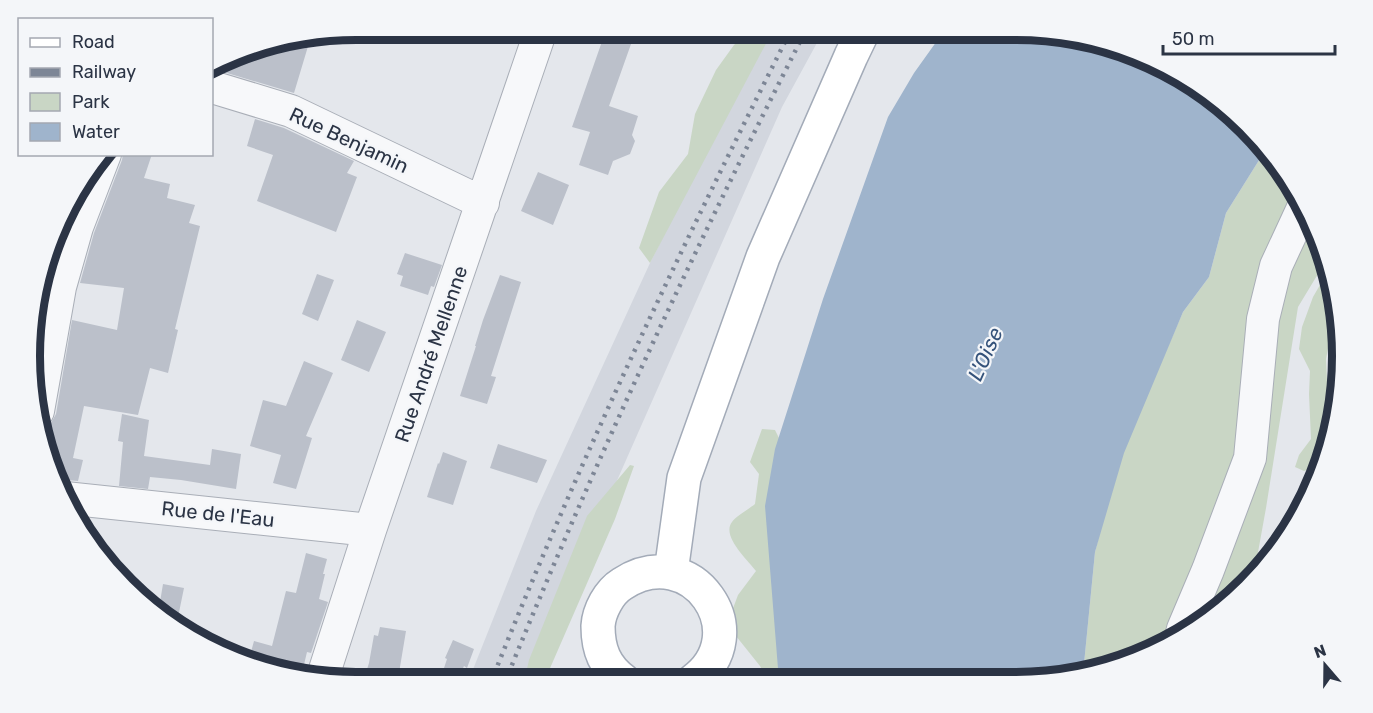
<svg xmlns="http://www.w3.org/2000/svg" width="1373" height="713" font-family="Rubik,sans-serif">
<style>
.built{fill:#d2d6de}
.green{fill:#c9d6c5}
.water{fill:#9fb4cc}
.building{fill:#bbc0ca}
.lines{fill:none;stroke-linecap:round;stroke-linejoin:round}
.minor-casing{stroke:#a9aeb7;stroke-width:34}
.major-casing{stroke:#a3abb8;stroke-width:36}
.minor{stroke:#f7f8fa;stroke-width:32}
.major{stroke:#fff;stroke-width:33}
.rail{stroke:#7d8696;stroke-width:4.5;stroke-dasharray:3 6;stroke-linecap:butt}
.labels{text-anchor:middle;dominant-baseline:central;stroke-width:4.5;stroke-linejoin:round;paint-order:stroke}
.street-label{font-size:20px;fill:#2b3445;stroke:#f4f6f9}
.water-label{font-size:21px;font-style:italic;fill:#34527a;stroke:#f4f6f9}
.rim{fill:none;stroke:#2b3445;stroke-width:8}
</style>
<rect width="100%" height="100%" fill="#e4e7ec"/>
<path class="built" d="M767 30H824L782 107 528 682H468L536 511 650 263Z"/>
<path class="green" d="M749 30H769L770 36 650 263 639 248 659 192 688 154 695 114 716 70 734 45Z
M1266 149 1326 252 1327 259 1298 307 1266 508 1253 580 1234 596 1220 594 1221 608 1198 628 1141 658 1083 674 1095 552 1119 459 1183 312 1209 277 1226 213Z
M1328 271 1333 303 1330 321 1329 343 1326 359 1328 403 1325 425 1327 436 1318 467 1304 471 1295 467 1299 455 1311 439 1309 394 1310 371 1299 349 1302 327 1313 297Z
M762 429 775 430 783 446 785 681H769L760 666 736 636 732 611 738 595 756 571C748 560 721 536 732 522 736 516 749 509 755 504L759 474 750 462Z
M630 465 634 466 615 519 544 682H524L529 660 587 516Z"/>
<path class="water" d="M944 31H1038L1161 64 1262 141 1266 149 1226 213 1209 277 1183 312 1124 453 1095 552 1083 674 1059 680 779 681 765 506 775 449 823 299 888 117 914 73Z"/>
<path class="building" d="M606 30H636L609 106 638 116 632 135 635 141 630 154 613 161 608 175 579 165 590 132 572 127Z
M298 40 309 43 294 93 217 70H212L251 47Z
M255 119 284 128 354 161 347 173 357 177 336 232 257 201 273 155 247 146Z
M123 154H152L144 178 170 184 167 198 195 205 189 223 200 226 175 329 178 330 168 373 150 368 138 415 84 406 73 458 83 460 78 481 67 480 55 481 42 428 51 423 56 414 72 320 117 330 124 288 80 283 94 233 122 160Z
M538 172 569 185 553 225 521 211Z
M53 246 43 279H40L41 272Z
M405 253 442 265 434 287 431 286 428 295 400 286 403 276 397 274Z
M317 274 334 280 318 321 302 314Z
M500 275 521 282 491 376 496 377 487 404 460 396 476 346H475L483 320Z
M357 320 386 332 369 372 341 360Z
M304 361 333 373 306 436 312 438 296 489 273 483 281 455 250 446 263 400 286 406Z
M122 414 149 420 144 456 210 465 212 449 241 454 236 489 181 480 150 477 148 489 119 486 123 442 118 441Z
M498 444 547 460 537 483 490 468Z
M443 452 467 461 453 505 427 497 438 463 439 464Z
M306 553 327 559 323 574H325L319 599 328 602 311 653 307 652 302 673 249 659 254 641 272 646 286 591 296 593Z
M163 584 184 588 177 622 159 608Z
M380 627 406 631 399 673 417 679V682H363L369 663 374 635 378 636Z
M453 640 474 649 467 668 464 666 460 675 444 668 447 659 445 658Z"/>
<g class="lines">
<g class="minor-casing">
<path id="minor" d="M212 87 291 111 483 203
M38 411 60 287 77 227 105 154
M65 498 370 530
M1181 637 1183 629 1208 570 1250 458 1263 319 1276 266 1302 210
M322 679 370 530 541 30"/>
</g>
<g class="major-casing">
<path id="major" d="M671 572 684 478 763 257 851 56 863 31
M624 681C605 667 598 650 598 626 599 611 609 592 622 584 692 538 758 634 693 681"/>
</g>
<use href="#minor" class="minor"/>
<use href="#major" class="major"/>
<path class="rail" d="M491 682C579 460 683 244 791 30
M505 682C595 460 697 243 806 30"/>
</g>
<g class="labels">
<g class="street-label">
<text transform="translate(349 140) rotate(25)">Rue Benjamin</text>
<text transform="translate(431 354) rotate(-71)">Rue André Mellenne</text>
<text transform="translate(218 514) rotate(6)">Rue de l'Eau</text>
</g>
<g class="water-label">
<text transform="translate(985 354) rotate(-66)">L'Oise</text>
</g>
</g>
<path d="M0 0H1373V713H0ZM356 40H1016A316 316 0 0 1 1332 356V356A316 316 0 0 1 1016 672H356A316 316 0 0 1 40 356V356A316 316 0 0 1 356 40Z" fill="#f4f6f9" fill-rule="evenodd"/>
<path class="rim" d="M356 40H1016A316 316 0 0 1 1332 356V356A316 316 0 0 1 1016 672H356A316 316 0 0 1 40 356V356A316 316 0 0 1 356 40Z"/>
<rect x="18" y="18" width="195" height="138" fill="#f4f6f9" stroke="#a4a8b1" stroke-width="1.5"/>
<rect x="30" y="38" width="30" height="9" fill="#ffffff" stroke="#a4a8b1" stroke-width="1.5"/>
<text x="72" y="48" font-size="18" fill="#2b3445">Road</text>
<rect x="30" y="68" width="30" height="9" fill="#7d8696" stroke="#a4a8b1" stroke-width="1.5"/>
<text x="72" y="78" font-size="18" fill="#2b3445">Railway</text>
<rect x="30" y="93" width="30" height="18" fill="#c9d6c5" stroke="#a4a8b1" stroke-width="1.5"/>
<text x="72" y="108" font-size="18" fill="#2b3445">Park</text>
<rect x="30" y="123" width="30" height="18" fill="#9fb4cc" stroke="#a4a8b1" stroke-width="1.5"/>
<text x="72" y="138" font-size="18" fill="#2b3445">Water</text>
<g transform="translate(1325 665) rotate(340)" stroke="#f4f6f9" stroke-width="4.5" paint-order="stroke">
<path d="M0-4.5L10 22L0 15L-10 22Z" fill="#2b3445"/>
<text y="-9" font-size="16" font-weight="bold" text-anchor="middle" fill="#2b3445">N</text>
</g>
<path d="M1163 45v9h172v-9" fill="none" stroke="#2b3445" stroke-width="3"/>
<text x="1172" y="45" font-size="18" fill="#2b3445" stroke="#f4f6f9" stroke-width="4.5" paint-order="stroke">50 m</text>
</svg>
